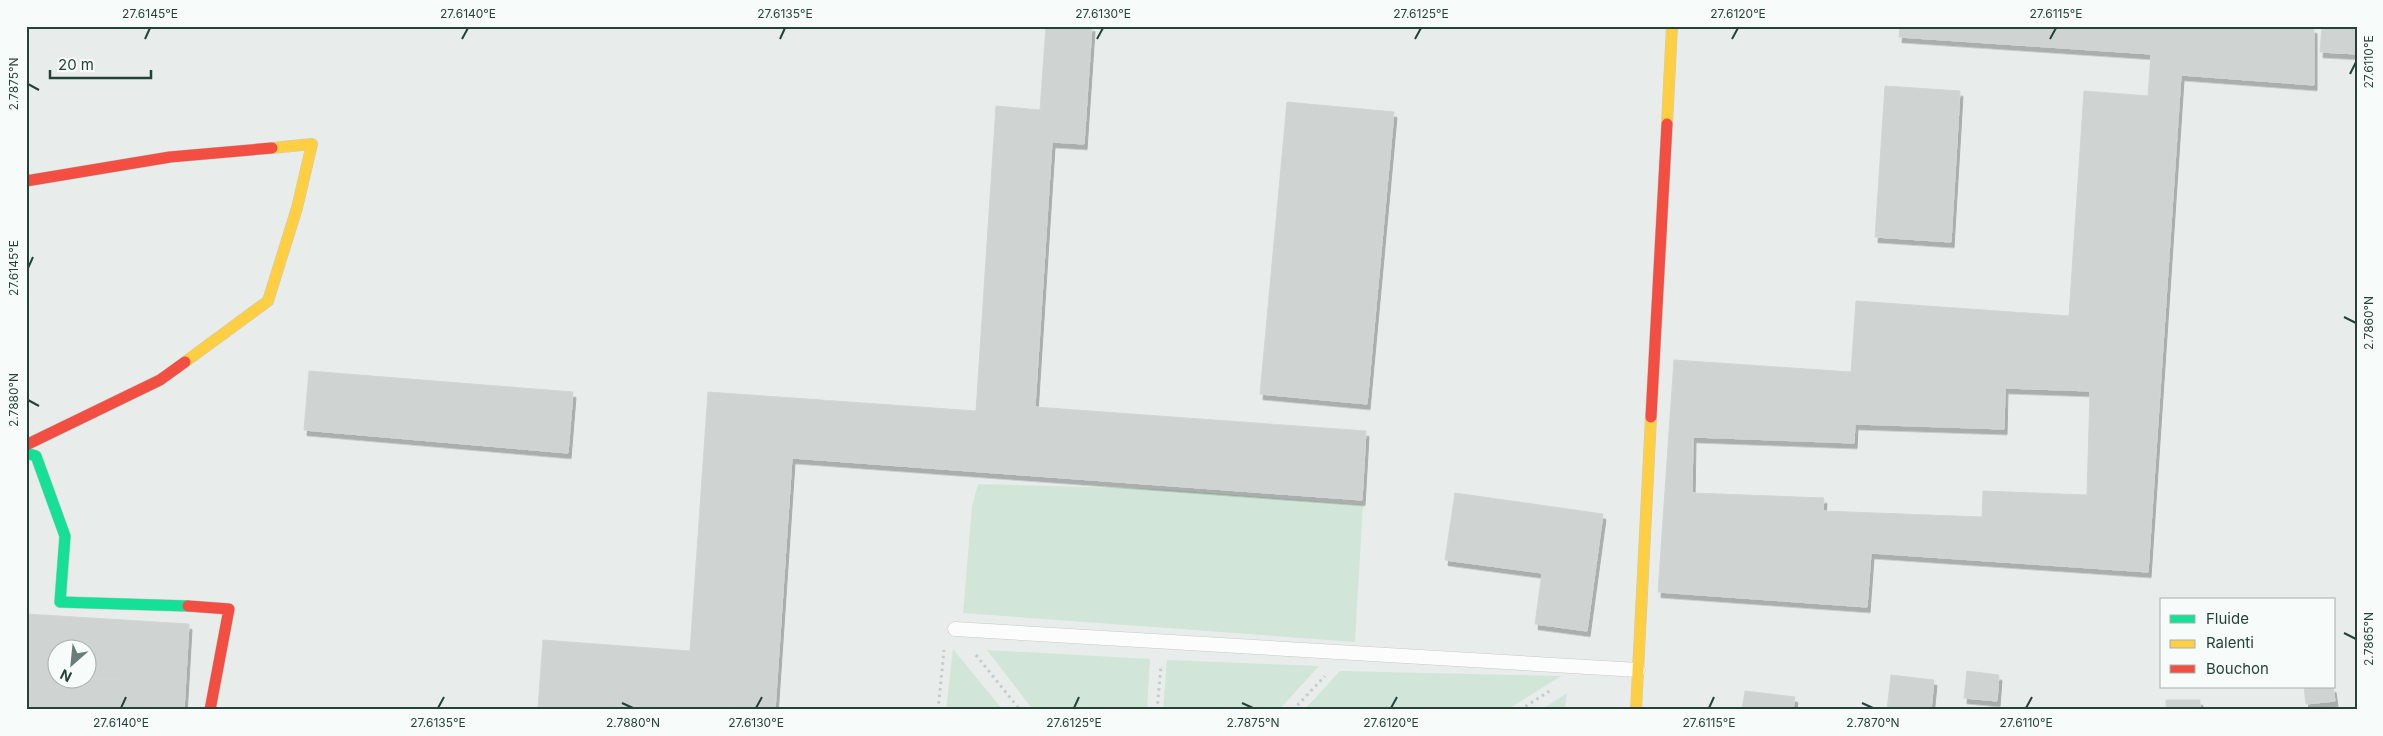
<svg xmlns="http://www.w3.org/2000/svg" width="2383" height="736" font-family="Inter,sans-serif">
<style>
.green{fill:#d1e6d8}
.building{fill:#cfd4d2;stroke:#d1d6d4;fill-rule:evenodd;filter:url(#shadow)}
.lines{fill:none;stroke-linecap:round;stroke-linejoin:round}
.lane-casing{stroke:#c5cac8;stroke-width:15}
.fast-casing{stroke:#c3cbc8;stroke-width:12}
.slow-casing{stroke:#c3cbc8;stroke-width:12}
.jam-casing{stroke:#c3cbc8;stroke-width:12}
.path{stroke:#c3ccca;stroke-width:3;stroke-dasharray:2.5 4;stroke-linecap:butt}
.lane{stroke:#fcfcfc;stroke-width:14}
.fast{stroke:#16e098;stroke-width:11}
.slow{stroke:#ffcf43;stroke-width:11}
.jam{stroke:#f24e42;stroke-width:11}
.ticks{fill:none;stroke:#24423a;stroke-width:2}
.neatline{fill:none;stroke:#24423a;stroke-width:2}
.ticks-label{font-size:12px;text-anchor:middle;fill:#24423a}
</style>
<defs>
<filter id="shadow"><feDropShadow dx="3" dy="5.5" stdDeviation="0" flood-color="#0004"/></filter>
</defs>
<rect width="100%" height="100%" fill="#e8edeb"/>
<path class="green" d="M978 484 1162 489 1363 505 1355 642 963 613 972 506Z
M953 649 1003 710H946Z
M987 650 1150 659 1147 710H1033Z
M1167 660 1319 666 1279 710H1163Z
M1340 671 1561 676 1507 710H1304Z
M1567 693 1565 710H1541Z"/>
<path class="building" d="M1046 26H1092L1084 144 1052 142 1035 407 1366 431 1362 500 792 458 775 710 538 708 543 640 690 651 708 392 976 411 996 106 1040 110Z
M1900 26 2314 28V85L2181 75 2148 572 1871 553 1867 607 1658 592 1674 360 1851 372 1856 301 2069 316 2084 91 2148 96 2151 54 1899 37ZM2005 388 2090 391 2087 495 1983 491 1982 517 1823 511 1824 498 1692 493 1693 437 1854 443 1855 424 2004 429Z
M2322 26H2357V54L2320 52Z
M1885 86 1960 91 1951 242 1875 237Z
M1287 102 1394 112 1367 404 1260 394Z
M309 371 573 392 568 453 304 430Z
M1455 493 1603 514 1587 631 1535 624 1542 573 1445 560Z
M26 614 189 624 184 710H121L123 680 88 678V648H58V678H68V687L26 684Z
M1967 671 1999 675 1997 701 1964 698Z
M1891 675 1934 680 1931 710H1887Z
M68 678 123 680 121 710H26V684L68 687Z
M2304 687H2333L2335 701 2306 704Z
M1745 691 1795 697 1793 710H1742Z
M2166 700H2200V710H2166Z"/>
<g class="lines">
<g class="lane-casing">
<path id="lane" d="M955 629 1638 670"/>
</g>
<g class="fast-casing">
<path id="fast" d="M26 453 36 456 65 536 60 602 188 606"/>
</g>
<g class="slow-casing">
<path id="slow" d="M1667 124 1672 26
M185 362 268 301 297 208 312 144 272 148
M1636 710 1651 417"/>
</g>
<g class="jam-casing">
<path id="jam" d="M26 181 170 157 272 148
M1651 417 1667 124
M26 445 160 380 185 362
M188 606 229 609 210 710"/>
</g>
<path class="path" d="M976 655 1020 710
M938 710 944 650
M1157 710 1161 666
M1293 710 1325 676
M1520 710 1551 690"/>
<use href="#lane" class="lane"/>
<use href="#fast" class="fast"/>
<use href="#slow" class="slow"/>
<use href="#jam" class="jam"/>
</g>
<path class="ticks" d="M145 39 150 28M462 39 468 28M780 39 785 28M1097 39 1103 28M1415 39 1421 28M1732 39 1738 28M2050 39 2056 28M2350 74 2356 62M28 84 39 90M28 268 33 257M2344 317 2356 323M28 400 39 406M2344 633 2356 639M622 703 633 708M1242 703 1253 708M1862 703 1873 708M121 708 126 697M438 708 444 697M756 708 762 697M1074 708 1079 697M1391 708 1397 697M1709 708 1714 697M2026 708 2032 697"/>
<rect width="2383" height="736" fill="none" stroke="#f7fbf9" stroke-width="55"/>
<rect x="2160" y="598" width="175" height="90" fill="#f7fbf9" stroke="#a3b1ad"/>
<rect x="2170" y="615" width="25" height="8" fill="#16e098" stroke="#a3b1ad"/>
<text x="2206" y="624" font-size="15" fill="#24423a">Fluide</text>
<rect x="2170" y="640" width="25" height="8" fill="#ffcf43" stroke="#a3b1ad"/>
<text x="2206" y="648" font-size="15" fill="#24423a">Ralenti</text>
<rect x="2170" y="665" width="25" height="8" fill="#f24e42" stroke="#a3b1ad"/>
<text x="2206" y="674" font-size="15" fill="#24423a">Bouchon</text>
<g transform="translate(72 664) rotate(207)"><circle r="24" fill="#f7fbf9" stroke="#a3b1ad"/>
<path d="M0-4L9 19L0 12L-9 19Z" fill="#697e78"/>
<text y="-8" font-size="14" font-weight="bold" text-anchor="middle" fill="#24423a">N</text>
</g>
<path d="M50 70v8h101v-8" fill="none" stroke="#24423a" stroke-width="2.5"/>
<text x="58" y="70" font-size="15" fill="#24423a" stroke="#f7fbf9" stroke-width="4" paint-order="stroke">20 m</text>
<rect x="28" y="28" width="2328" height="680" class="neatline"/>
<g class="ticks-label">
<text x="150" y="18">27.6145°E</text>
<text x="468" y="18">27.6140°E</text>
<text x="785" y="18">27.6135°E</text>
<text x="1103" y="18">27.6130°E</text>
<text x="1421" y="18">27.6125°E</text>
<text x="1738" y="18">27.6120°E</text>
<text x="2056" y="18">27.6115°E</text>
<text transform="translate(2369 62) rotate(-90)" y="4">27.6110°E</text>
<text transform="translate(14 84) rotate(-90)" y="4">2.7875°N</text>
<text transform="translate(14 268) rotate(-90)" y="4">27.6145°E</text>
<text transform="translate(2369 323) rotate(-90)" y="4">2.7860°N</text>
<text transform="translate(14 400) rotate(-90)" y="4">2.7880°N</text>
<text transform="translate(2369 639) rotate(-90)" y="4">2.7865°N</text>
<text x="121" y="727">27.6140°E</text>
<text x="438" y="727">27.6135°E</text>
<text x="633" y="727">2.7880°N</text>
<text x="756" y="727">27.6130°E</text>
<text x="1074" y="727">27.6125°E</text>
<text x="1253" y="727">2.7875°N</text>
<text x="1391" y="727">27.6120°E</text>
<text x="1709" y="727">27.6115°E</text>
<text x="1873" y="727">2.7870°N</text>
<text x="2026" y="727">27.6110°E</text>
</g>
</svg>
